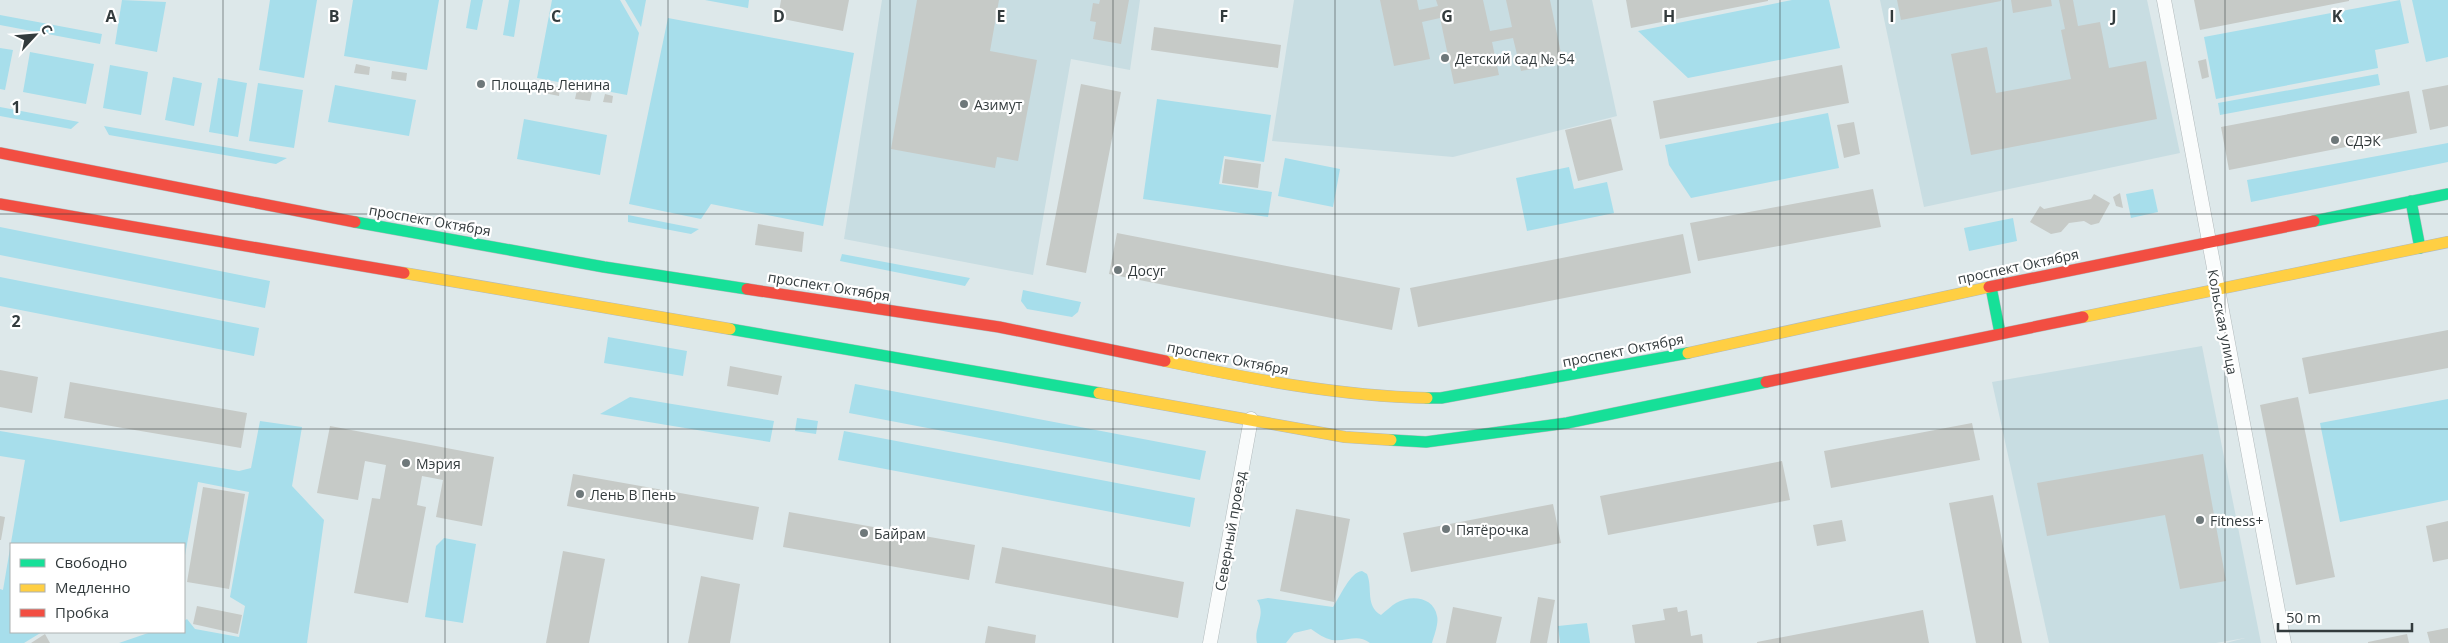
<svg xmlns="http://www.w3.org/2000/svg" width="2448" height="643" font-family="'Open Sans',sans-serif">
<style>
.built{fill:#c8dde2}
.green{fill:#a7deeb}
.building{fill:#c6cac7}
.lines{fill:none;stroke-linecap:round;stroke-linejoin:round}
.street-casing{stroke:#b2babc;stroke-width:15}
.fast-casing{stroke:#b2babc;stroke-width:12}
.slow-casing{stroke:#b2babc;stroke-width:12}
.jam-casing{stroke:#b2babc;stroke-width:12}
.street{stroke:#fafcfc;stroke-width:14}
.fast{stroke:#16e098;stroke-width:11}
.slow{stroke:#ffcf43;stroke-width:11}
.jam{stroke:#f24e42;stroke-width:11}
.grid{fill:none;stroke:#333b3d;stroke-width:1;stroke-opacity:0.55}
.poi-dot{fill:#6e787a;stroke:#fff;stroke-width:2}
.labels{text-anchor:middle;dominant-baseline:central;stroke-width:4.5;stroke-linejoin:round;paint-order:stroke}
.poi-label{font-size:14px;fill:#333b3d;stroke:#fff;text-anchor:start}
.street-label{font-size:14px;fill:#333b3d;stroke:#fff}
.grid-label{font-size:16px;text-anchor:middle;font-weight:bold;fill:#333b3d;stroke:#fff;stroke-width:4.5;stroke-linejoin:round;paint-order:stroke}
</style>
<rect width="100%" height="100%" fill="#dde8ea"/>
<path class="built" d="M882 0H1140L1130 70 1071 59 1033 275 844 239Z
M1294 0H1592L1617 116 1453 157 1272 141Z
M1880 0H2147L2180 153 1924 207Z
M2202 346 2261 643H2226L2245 638 2216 643H2049L1992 382Z"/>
<path class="green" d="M122 0 166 2 157 52 115 44Z
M270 0H317L304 78 259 70Z
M353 0H439L427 70 344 56Z
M471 0H483L477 30 466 28Z
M509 0H520L514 37 503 35Z
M552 0H620L639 33 627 95 537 78Z
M625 0H646L641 27Z
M705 0H749L748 8Z
M1792 0H1829L1840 48 1688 78 1638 31Z
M2400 0 2409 43 2375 50 2378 68 2216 99 2204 37Z
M2412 0H2448V57L2426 62Z
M0 15 102 34 100 44 0 25Z
M668 18 854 53 823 226 711 204 701 219 629 204Z
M0 48 13 50 5 90 0 89Z
M30 52 94 64 86 104 23 92Z
M110 65 148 72 141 115 103 108Z
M2378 74 2380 85 2220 115 2218 103Z
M173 77 202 83 194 126 165 120Z
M218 78 247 83 238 137 209 132Z
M258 83 303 90 294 148 249 141Z
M335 85 416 100 409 136 328 122Z
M1157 99 1271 115 1264 162 1224 156 1219 184 1272 192 1268 217 1143 199Z
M0 107 79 122 71 129 0 116Z
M1828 113 1839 168 1691 198 1669 165 1665 145Z
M524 119 607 135 600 175 517 159Z
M104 126 287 158 276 164 109 135Z
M2448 143V162L2251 202 2247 180Z
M1285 158 1340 169 1333 207 1278 196Z
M1569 167 1574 189 1607 182 1614 213 1527 231 1516 178Z
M2153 189 2158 212 2131 218 2126 194Z
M628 215 699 229 691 234 628 222Z
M2013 218 2017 241 1969 251 1964 228Z
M0 227 270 281 265 308 0 255Z
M842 254 970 278 965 286 840 261Z
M0 277 259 328 254 356 0 306Z
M1023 290 1081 302 1078 312 1072 317 1027 309 1021 301Z
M608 337 687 351 683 376 604 363Z
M855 384 1206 451 1200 480 849 413Z
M630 397 774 421 770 442 600 414Z
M2448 399V500L2340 522 2320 423Z
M797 418 818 421 816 434 795 431Z
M260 421 302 427 292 486 324 520 307 643H119L151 632H184V621L187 619 195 629 239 637 245 606 230 597 249 492 198 482 184 561V544H11V632H42L24 643H0V589L3 590 25 460 0 456V431L239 471 251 468Z
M844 431 1195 498 1190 527 838 460Z
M444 538 476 544 463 623 425 617 436 546Z
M1362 571 1367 574C1373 588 1365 606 1381 615 1386 611 1391 606 1396 603 1411 594 1434 597 1437 616 1439 623 1434 636 1432 643H1370C1357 633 1347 642 1332 640 1324 638 1318 634 1311 629L1294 633 1286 643H1257C1253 628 1267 615 1257 600L1268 598 1333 607C1340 597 1350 572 1362 571Z
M1587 623 1590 643H1560L1558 626Z"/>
<path class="building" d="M781 0H849L843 31 778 18Z
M917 0H999L990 51 1037 60 1018 161 997 157 995 168 891 149Z
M1100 0H1129L1121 44 1093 39 1096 22 1090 21 1093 3 1099 4Z
M1380 0H1417L1419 10 1438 6 1436 0H1483L1490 31 1512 27 1506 0H1550L1563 63 1521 71 1513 38 1492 42 1499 75 1454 84 1440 18 1422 22 1430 59 1394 66Z
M1626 0H1768V1L1631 28Z
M1897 0H2001V1L1901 20Z
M2011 0H2051L2052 6 2013 13Z
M2059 0H2073L2078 26 2100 22 2109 68 2146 61 2157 119 1971 155 1951 54 1987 47 1996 93 2071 79 2061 30 2065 29Z
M2194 0H2349V1L2200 30Z
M1154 27 1281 45 1278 68 1151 50Z
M2206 59 2209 77 2202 79 2198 61Z
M356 64 370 67 369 75 354 73Z
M1842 65 1849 103 1660 139 1653 101Z
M392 71 407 73 406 81 391 79Z
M1081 84 1121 92 1086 273 1046 265Z
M545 85 560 87 559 96 544 93Z
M2448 85V126L2430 130 2422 90Z
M577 90 592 92 590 101 575 99Z
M2409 91 2417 133 2229 170 2221 127Z
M605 94 613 96 612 103 603 102Z
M1611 119 1623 170 1578 181 1565 130Z
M1854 122 1860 154 1844 158 1837 125Z
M1225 159 1261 164 1258 188 1222 183Z
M1873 189 1881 227 1698 261 1690 223Z
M2120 193 2123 208 2116 206 2113 197Z
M2094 194 2110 203 2099 223 2091 225 2084 221 2069 223 2061 232 2051 234 2030 222 2040 206 2044 209 2091 199Z
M758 224 804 232 802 252 755 245Z
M1117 233 1400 288 1392 330 1109 274Z
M1683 234 1691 273 1418 327 1410 288Z
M2448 330V368L2309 394 2302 358Z
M730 366 782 376 778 395 727 386Z
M0 370 38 377 32 413 0 407Z
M70 382 247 413 241 448 64 418Z
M2298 397 2335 577 2296 585 2260 405Z
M1972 423 1980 460 1831 488 1824 451Z
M330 426 494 457 482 526 436 517 443 480 422 476 417 505 426 507 408 603 354 593 372 498 380 499 386 465 365 461 358 500 317 493Z
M2203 454 2226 581 2180 589 2165 515 2047 536 2037 483Z
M1782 461 1790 500 1608 535 1600 496Z
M573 474 759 507 753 540 567 506Z
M203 487 245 494 229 589 187 582Z
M1993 495 2022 643H1976L1949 503Z
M1553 504 1561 543 1411 572 1403 533Z
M1296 509 1350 519 1334 602 1280 591Z
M789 512 975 545 969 580 783 547Z
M0 516 5 517 1 540H0Z
M1842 520 1846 541 1817 546 1813 525Z
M2448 521V559L2433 562 2426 526Z
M1002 547 1184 582 1178 618 995 583Z
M563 551 605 559 589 643H546Z
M701 576 740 584 730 643H688Z
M1538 597 1555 600 1547 643H1530Z
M197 606 242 615 238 634 193 624Z
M1453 607 1502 617 1496 643H1446Z
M1677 607 1678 612 1687 610 1691 636 1702 634 1703 643H1635L1632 625 1665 620 1663 609Z
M1923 610 1929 643H1757V642Z
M988 626 1036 635 1035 643H985Z
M2448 628V643H2430L2427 632Z
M45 634 50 643H31Z
M2407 634 2409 643H2368V642Z"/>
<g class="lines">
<g class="street-casing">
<path id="street" d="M2164 0 2284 643
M1210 643 1251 419"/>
</g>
<g class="fast-casing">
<path id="fast" d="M2411 201 2420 248
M2314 221 2448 194
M355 222 604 267 747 289
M1991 287 2000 333
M730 329 1099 393
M1427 398H1441L1688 353
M1391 440 1426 442 1567 423 1766 382"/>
</g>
<g class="slow-casing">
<path id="slow" d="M404 273 730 329
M2083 317 2448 242
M1688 353 1989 287
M1165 361C1251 379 1339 396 1427 398
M1099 393 1345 437 1391 440"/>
</g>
<g class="jam-casing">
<path id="jam" d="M0 153 355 222
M0 204 404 273
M1989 287 2314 221
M747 289 999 327 1165 361
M1766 382 2083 317"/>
</g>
<use href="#street" class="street"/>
<use href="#fast" class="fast"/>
<use href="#slow" class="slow"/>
<use href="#jam" class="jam"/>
</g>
<path class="grid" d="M223 0V643M445 0V643M668 0V643M890 0V643M1113 0V643M1335 0V643M1558 0V643M1780 0V643M2003 0V643M2225 0V643M0 214H2448M0 429H2448"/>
<g class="poi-dot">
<circle cx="1445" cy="58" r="5"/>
<circle cx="481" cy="84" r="5"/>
<circle cx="964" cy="104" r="5"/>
<circle cx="2335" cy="140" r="5"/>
<circle cx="1118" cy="270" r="5"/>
<circle cx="406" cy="463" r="5"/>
<circle cx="580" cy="494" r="5"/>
<circle cx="2200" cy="520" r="5"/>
<circle cx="1446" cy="529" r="5"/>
<circle cx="864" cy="533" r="5"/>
</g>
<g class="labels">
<g class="poi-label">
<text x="1455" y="58">Детский сад № 54</text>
<text x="491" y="84">Площадь Ленина</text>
<text x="974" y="104">Азимут</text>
<text x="2345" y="140">СДЭК</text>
<text x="1128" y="270">Досуг</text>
<text x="416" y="463">Мэрия</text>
<text x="590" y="494">Лень В Пень</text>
<text x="2210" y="520">Fitness+</text>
<text x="1456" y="529">Пятёрочка</text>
<text x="874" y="533">Байрам</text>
</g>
<g class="street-label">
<text transform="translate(430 220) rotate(10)">проспект Октября</text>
<text transform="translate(2018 266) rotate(-12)">проспект Октября</text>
<text transform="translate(829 286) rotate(9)">проспект Октября</text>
<text transform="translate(2223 322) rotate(79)">Кольская улица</text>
<text transform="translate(1623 350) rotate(-11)">проспект Октября</text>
<text transform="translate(1228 358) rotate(11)">проспект Октября</text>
<text transform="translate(1230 531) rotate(-80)">Северный проезд</text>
</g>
</g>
<g class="grid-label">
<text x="111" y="22">A</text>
<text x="334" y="22">B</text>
<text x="556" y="22">C</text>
<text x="779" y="22">D</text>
<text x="1001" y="22">E</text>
<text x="1224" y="22">F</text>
<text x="1447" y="22">G</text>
<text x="1669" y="22">H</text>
<text x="1892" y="22">I</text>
<text x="2114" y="22">J</text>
<text x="2337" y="22">K</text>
<text x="16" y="113">1</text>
<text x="16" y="327">2</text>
</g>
<rect x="10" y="543" width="175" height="90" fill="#ffffff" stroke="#adb1b1"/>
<rect x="20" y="559" width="25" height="8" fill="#16e098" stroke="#adb1b1"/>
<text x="55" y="568" font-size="15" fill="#333b3d">Свободно</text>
<rect x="20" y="584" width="25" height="8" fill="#ffcf43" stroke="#adb1b1"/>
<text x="55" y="593" font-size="15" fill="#333b3d">Медленно</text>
<rect x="20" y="609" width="25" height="8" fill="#f24e42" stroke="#adb1b1"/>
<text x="55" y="618" font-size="15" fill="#333b3d">Пробка</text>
<g transform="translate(35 35) rotate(64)" stroke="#ffffff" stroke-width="4" paint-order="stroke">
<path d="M0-4L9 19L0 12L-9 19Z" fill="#333b3d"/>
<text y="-8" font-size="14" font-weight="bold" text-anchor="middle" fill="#333b3d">С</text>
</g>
<path d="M2278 623v8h134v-8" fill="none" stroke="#333b3d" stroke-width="2.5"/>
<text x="2286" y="623" font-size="15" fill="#333b3d" stroke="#ffffff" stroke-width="4" paint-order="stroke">50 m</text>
</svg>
